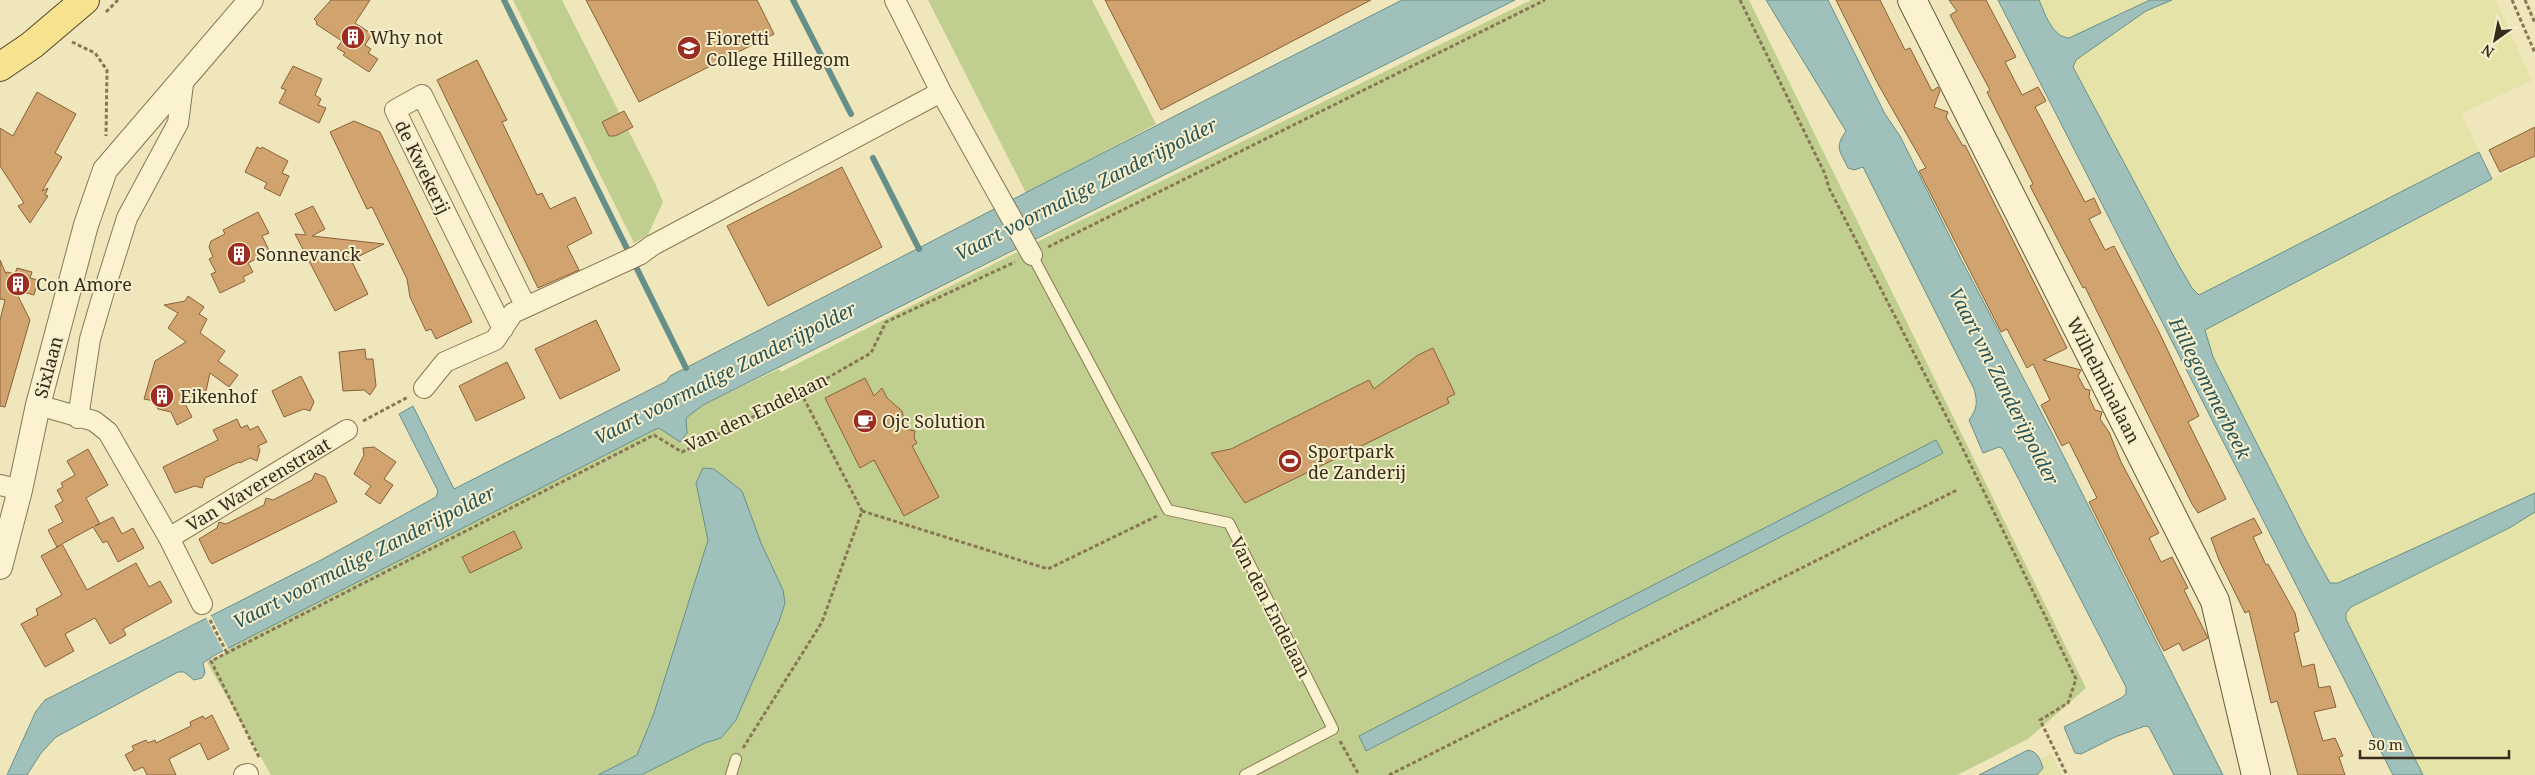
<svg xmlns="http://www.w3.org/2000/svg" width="2535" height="775" font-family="'Noto Serif',serif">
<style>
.farmland{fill:#e6e3a9}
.green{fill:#c0cf90}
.water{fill:#a0c1bb;stroke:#678f89}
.pier{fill:#f0e6bc}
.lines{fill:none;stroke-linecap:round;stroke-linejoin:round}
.stream{stroke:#678f89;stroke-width:6}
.building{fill:#d1a36f;stroke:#896139}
.service-casing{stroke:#897655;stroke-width:12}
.minor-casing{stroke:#897655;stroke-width:22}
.tertiary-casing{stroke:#897655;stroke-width:26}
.secondary-casing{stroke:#6a5738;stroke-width:30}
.primary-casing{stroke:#56432a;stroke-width:30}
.path{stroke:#897655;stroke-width:3;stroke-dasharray:4 2.5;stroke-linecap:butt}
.service{stroke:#fbf3cf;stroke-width:10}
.minor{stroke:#fbf3cf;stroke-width:20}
.tertiary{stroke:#fbf3cf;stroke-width:24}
.secondary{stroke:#fbf3cf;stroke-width:28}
.primary{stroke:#f7e290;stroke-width:28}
.labels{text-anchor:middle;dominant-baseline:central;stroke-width:4;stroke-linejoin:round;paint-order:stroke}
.poi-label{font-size:18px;fill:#372b1a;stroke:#f7efcc;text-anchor:start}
.street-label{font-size:18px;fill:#372b1a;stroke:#f7efcc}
.water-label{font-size:19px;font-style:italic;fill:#285558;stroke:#f7efcc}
</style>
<rect width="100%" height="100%" fill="#f0e6bc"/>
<path class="farmland" d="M2039 0H2150L2069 38H2062L2056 33Z
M2172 0H2496L2532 81 2462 113 2479 152 2199 295 2192 288 2178 264 2073 67 2076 60 2083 55 2146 11Z
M2535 157V493L2338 583H2330L2307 542 2213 357 2205 330Z
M2535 512V775H2423L2362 654 2346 619V613L2351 607 2511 527Z
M2051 753 2062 775H2037L2043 768 2040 759Z"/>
<path class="green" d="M513 0H562L655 183 663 202 648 235 634 243Z
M928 0H1092L1156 124 1026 193Z
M1531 0H1749L2086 688 2028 739 1957 775H271L207 662 226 653 225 650 652 431 686 418 703 405 779 369 781 372 1037 242Z"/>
<path class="water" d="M1402 0H1515L703 405 686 418 687 433 680 442 659 428 652 431 215 655 203 663 205 673 202 678 194 680 184 672H178L56 737 41 753 27 775H7L36 711 45 700 321 560 436 497 438 491 399 414 413 406 454 489 667 381 670 376C914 251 1157 124 1402 0Z
M1766 0H1828L1885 114 1900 136 1959 255 2054 437 2223 775H2174L2149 727 2145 726 2115 737 2081 754 2075 753 2064 727 2121 698 2126 694V687L2003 449 1999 447 1983 453 1969 420C1977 409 1978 403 1974 389L1863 167 1854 170 1848 168C1840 151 1834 148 1846 131Z
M1998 0H2039C2045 13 2052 37 2069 38L2150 0H2172L2146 11 2083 55 2076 60 2073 67 2178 264 2192 288 2199 295 2479 152 2492 179 2205 330 2213 357 2307 542 2330 583H2338L2535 493V512L2511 527 2351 607 2346 613V619L2423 775H2393Z
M1936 440 1943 453 1366 751 1359 736Z
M703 468 714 469 742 491 761 543 783 590 785 603 780 619 736 720 721 738 705 743 641 775H598L637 755 654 713 708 540 696 483Z
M2028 750C2038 752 2040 759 2043 768L2037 775H1979Z"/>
<path class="pier" d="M210 614 229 650 224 652 205 616Z"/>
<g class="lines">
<path class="stream" d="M504 0 686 368
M793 0 851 114
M873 158 919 249"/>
</g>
<path class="building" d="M331 0H370L355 23 372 34 365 45 371 49 368 53 378 59 369 72 343 55 345 53 337 48 342 41 316 24 317 22 314 19Z
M586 0H757L774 34 639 102Z
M1105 0H1371L1161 110Z
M1836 0H1880L1905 50 1910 48 1932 91 1938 87 1940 91 1934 107 1948 112 1946 117 1963 146 1965 145 2067 348 2043 360 2081 370 2078 376 2085 389 2090 390 2089 397 2095 410 2102 412 2100 419 2109 432 2121 462 2159 533 2149 538 2161 562 2172 557 2188 588 2184 590 2208 638 2183 651 2179 643 2164 651 2160 644 2089 502 2097 498 2069 442 2062 446 2041 405 2050 400 2033 364 2027 368 2007 329 2001 332 1919 171 1926 168 1878 84Z
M1949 0H1986L2016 57 2005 62 2022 95 2038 87 2046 101 2035 107 2085 202 2094 198 2101 213 2089 219 2105 250 2114 246 2158 330 2199 416 2188 422 2226 499 2198 513 2192 504 2085 287 2083 288 2030 186 2033 184 1987 92 1990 90 1950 15 1957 11Z
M477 60 507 120 502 122 537 195 542 193 550 209 575 197 592 233 567 246 579 270 538 288 437 80Z
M293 66 322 79 315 95 321 99 318 105 326 108 319 123 279 103 286 90 281 88Z
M37 92 76 114 55 153 62 157 42 191 48 188 45 195 48 196 30 223 18 206 24 203 0 166V128L13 136Z
M624 111 633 127 615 136H609L602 122Z
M354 121 380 132 472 322 436 339 431 329 426 331 410 297 407 279 372 207 367 209 330 132Z
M2535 127V156L2500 172 2489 150Z
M257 147 261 149 262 147 288 161 282 173 289 176 280 196 264 188 267 183 245 172Z
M842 167 882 247 768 306 727 226Z
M313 206 325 229 312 236 384 244 351 260 368 294 335 311 295 234 306 235 295 214Z
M258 212 269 233 262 236 270 252 248 263 253 272 243 277 245 281 220 293 211 274 216 272 209 259 213 257 209 247 211 241 225 234 223 230Z
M0 260 6 274 7 272 15 274 17 268 32 272 30 278 38 280 34 295 15 290 30 320 5 407 0 406V320L5 300 0 299Z
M188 296 204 307 199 314 207 319 200 333 225 351 218 361 238 375 229 387 210 373 204 400 180 394 192 417 177 425 171 412 158 409 154 401 144 399 155 361 186 342 168 328 178 313 164 305 185 301Z
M596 320 620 370 560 399 535 349Z
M1433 348 1455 394 1447 398 1449 403 1245 503 1211 453 1231 449 1369 380 1374 389 1418 355Z
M365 349 366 359H373L376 386 370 395 364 390 343 391 339 352Z
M507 362 525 398 476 421 459 386Z
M301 376 314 402 310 411 304 409 284 417 272 391Z
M865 378 874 396 882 388 887 398 902 411 906 429 915 431 914 438 917 443 912 446 939 497 904 516 874 460 860 468 825 398Z
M237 419 241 428 247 425 250 430 258 426 267 442 258 446 260 450 257 461 250 458 240 463 239 462 205 478 202 488 195 486 175 493 163 467 218 440 213 430Z
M374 447 396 462 384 479 393 485 380 504 365 494 371 486 354 474 364 455 363 448Z
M88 449 108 485 86 498 100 524 95 526 113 517 122 534 133 528 144 548 118 562 107 541 103 543 93 527 62 544 87 590 136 563 149 587 160 581 172 602 123 629 126 635 110 644 95 618 65 634 74 651 45 667 21 624 38 615 36 609 62 595 41 556 61 545 57 547 48 530 63 522 55 506 63 501 57 490 63 487 61 483 75 475 67 461Z
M315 473 325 477 337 502 212 564 209 560 199 539 217 528 219 522 226 524 264 505 266 498 273 500 312 480Z
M2254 518 2262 533 2253 537 2266 565 2268 564 2295 613 2299 631 2294 633 2302 667 2314 664 2319 688 2330 686 2336 707 2314 712 2323 741 2335 738 2343 756 2339 757 2345 775H2298L2277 701 2271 703 2249 611 2245 613 2219 560 2211 538Z
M514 531 522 548 470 573 462 557Z
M212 715 229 749 208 760 200 743 169 759 176 775H147L143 767 134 771 125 755 134 750 132 746 146 740 148 743 155 740 156 743 191 726 190 722 203 716 205 719Z"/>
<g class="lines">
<g class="service-casing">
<path id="service" d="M1032 255 1168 510 1229 523 1333 729 1245 775
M731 775 736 759"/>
</g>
<g class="minor-casing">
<path id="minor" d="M895 0 941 92 1032 255
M503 329 395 110 422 95 526 307
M424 388 445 362 495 340 513 313 639 255 653 245 941 92
M38 405 94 421 108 432 169 538 202 604
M78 418 90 339 105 288 127 218 178 123 184 76
M0 485 20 490
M169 538 347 430
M244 775 248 774"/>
</g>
<g class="tertiary-casing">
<path id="tertiary" d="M0 567 20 490 38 405 86 225 105 170 251 0"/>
</g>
<g class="secondary-casing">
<path id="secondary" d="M1912 0 2215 601 2256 775"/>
</g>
<g class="primary-casing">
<path id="primary" d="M0 67 32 45 85 0"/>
</g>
<path class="path" d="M1740 0 1825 174 1829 188 1957 437 2076 679 2068 703 2040 720 2067 775
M2512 0 2535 53
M2525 0 2535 23
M106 12 118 0
M72 42 95 53 107 70 106 136
M1048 247 1545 0
M363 421 408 397
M862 511 1048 569 1157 516
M210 620 227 653
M1340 741 1359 775
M743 748 822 622 862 511 801 393
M259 757 211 661 654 435 682 452 801 393 871 353 886 322 1015 262
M1389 775 1957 490"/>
<use href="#service" class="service"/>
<use href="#minor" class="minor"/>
<use href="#tertiary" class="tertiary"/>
<use href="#secondary" class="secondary"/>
<use href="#primary" class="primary"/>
</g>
<defs>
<g id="building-disc" transform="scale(1.25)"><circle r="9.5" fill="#9b2d21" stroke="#f7efcc"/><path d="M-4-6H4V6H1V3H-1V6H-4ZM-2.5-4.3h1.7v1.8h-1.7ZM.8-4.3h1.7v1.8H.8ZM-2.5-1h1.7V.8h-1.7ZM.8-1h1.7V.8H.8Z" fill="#fff"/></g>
<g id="university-disc" transform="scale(1.25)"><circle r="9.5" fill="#9b2d21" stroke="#f7efcc"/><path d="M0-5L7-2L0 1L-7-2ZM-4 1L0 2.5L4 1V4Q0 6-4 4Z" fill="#fff"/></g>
<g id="cafe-disc" transform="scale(1.25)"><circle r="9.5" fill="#9b2d21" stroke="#f7efcc"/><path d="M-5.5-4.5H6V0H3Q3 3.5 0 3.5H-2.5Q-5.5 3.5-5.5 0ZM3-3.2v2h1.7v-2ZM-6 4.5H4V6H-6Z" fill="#fff"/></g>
<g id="stadium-disc" transform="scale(1.25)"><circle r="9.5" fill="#9b2d21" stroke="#f7efcc"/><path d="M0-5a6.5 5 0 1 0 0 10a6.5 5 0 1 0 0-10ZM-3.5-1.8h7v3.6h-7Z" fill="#fff"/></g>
</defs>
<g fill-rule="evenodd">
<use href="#building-disc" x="353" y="37"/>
<use href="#university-disc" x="689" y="48"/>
<use href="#building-disc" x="239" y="254"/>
<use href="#building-disc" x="18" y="284"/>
<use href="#building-disc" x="162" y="396"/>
<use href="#cafe-disc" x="865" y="421"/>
<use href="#stadium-disc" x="1290" y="461"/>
</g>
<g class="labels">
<g class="poi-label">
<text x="370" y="37">Why not</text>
<text x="706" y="38">Fioretti<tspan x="706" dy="21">College Hillegom</tspan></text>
<text x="256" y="254">Sonnevanck</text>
<text x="36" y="284">Con Amore</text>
<text x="180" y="396">Eikenhof</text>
<text x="882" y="421">Ojc Solution</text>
<text x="1308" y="451">Sportpark<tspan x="1308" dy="21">de Zanderij</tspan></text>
</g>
<g class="street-label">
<text transform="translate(423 167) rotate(64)">de Kwekerij</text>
<text transform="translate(48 367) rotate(-75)">Sixlaan</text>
<text transform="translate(2104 380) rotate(63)">Wilhelminalaan</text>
<text transform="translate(756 412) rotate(-26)">Van den Endelaan</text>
<text transform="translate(258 484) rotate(-31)">Van Waverenstraat</text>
<text transform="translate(1271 607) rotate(63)">Van den Endelaan</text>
</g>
<g class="water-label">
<text transform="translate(1086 189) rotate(-27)">Vaart voormalige Zanderijpolder</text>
<text transform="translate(725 373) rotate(-27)">Vaart voormalige Zanderijpolder</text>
<text transform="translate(2004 386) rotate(63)">Vaart vm Zanderijpolder</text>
<text transform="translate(2210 388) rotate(63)">Hillegommerbeek</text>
<text transform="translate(364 557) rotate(-27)">Vaart voormalige Zanderijpolder</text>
</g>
</g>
<g transform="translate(2495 40) rotate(213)" stroke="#f7efcc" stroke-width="4" paint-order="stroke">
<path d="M0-4L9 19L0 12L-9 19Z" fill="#372b1a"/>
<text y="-8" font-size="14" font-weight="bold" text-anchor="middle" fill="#372b1a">N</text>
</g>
<path d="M2360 750v8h149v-8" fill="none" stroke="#372b1a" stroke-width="2.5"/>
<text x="2368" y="750" font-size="15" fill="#372b1a" stroke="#f7efcc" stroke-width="4" paint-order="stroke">50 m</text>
</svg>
